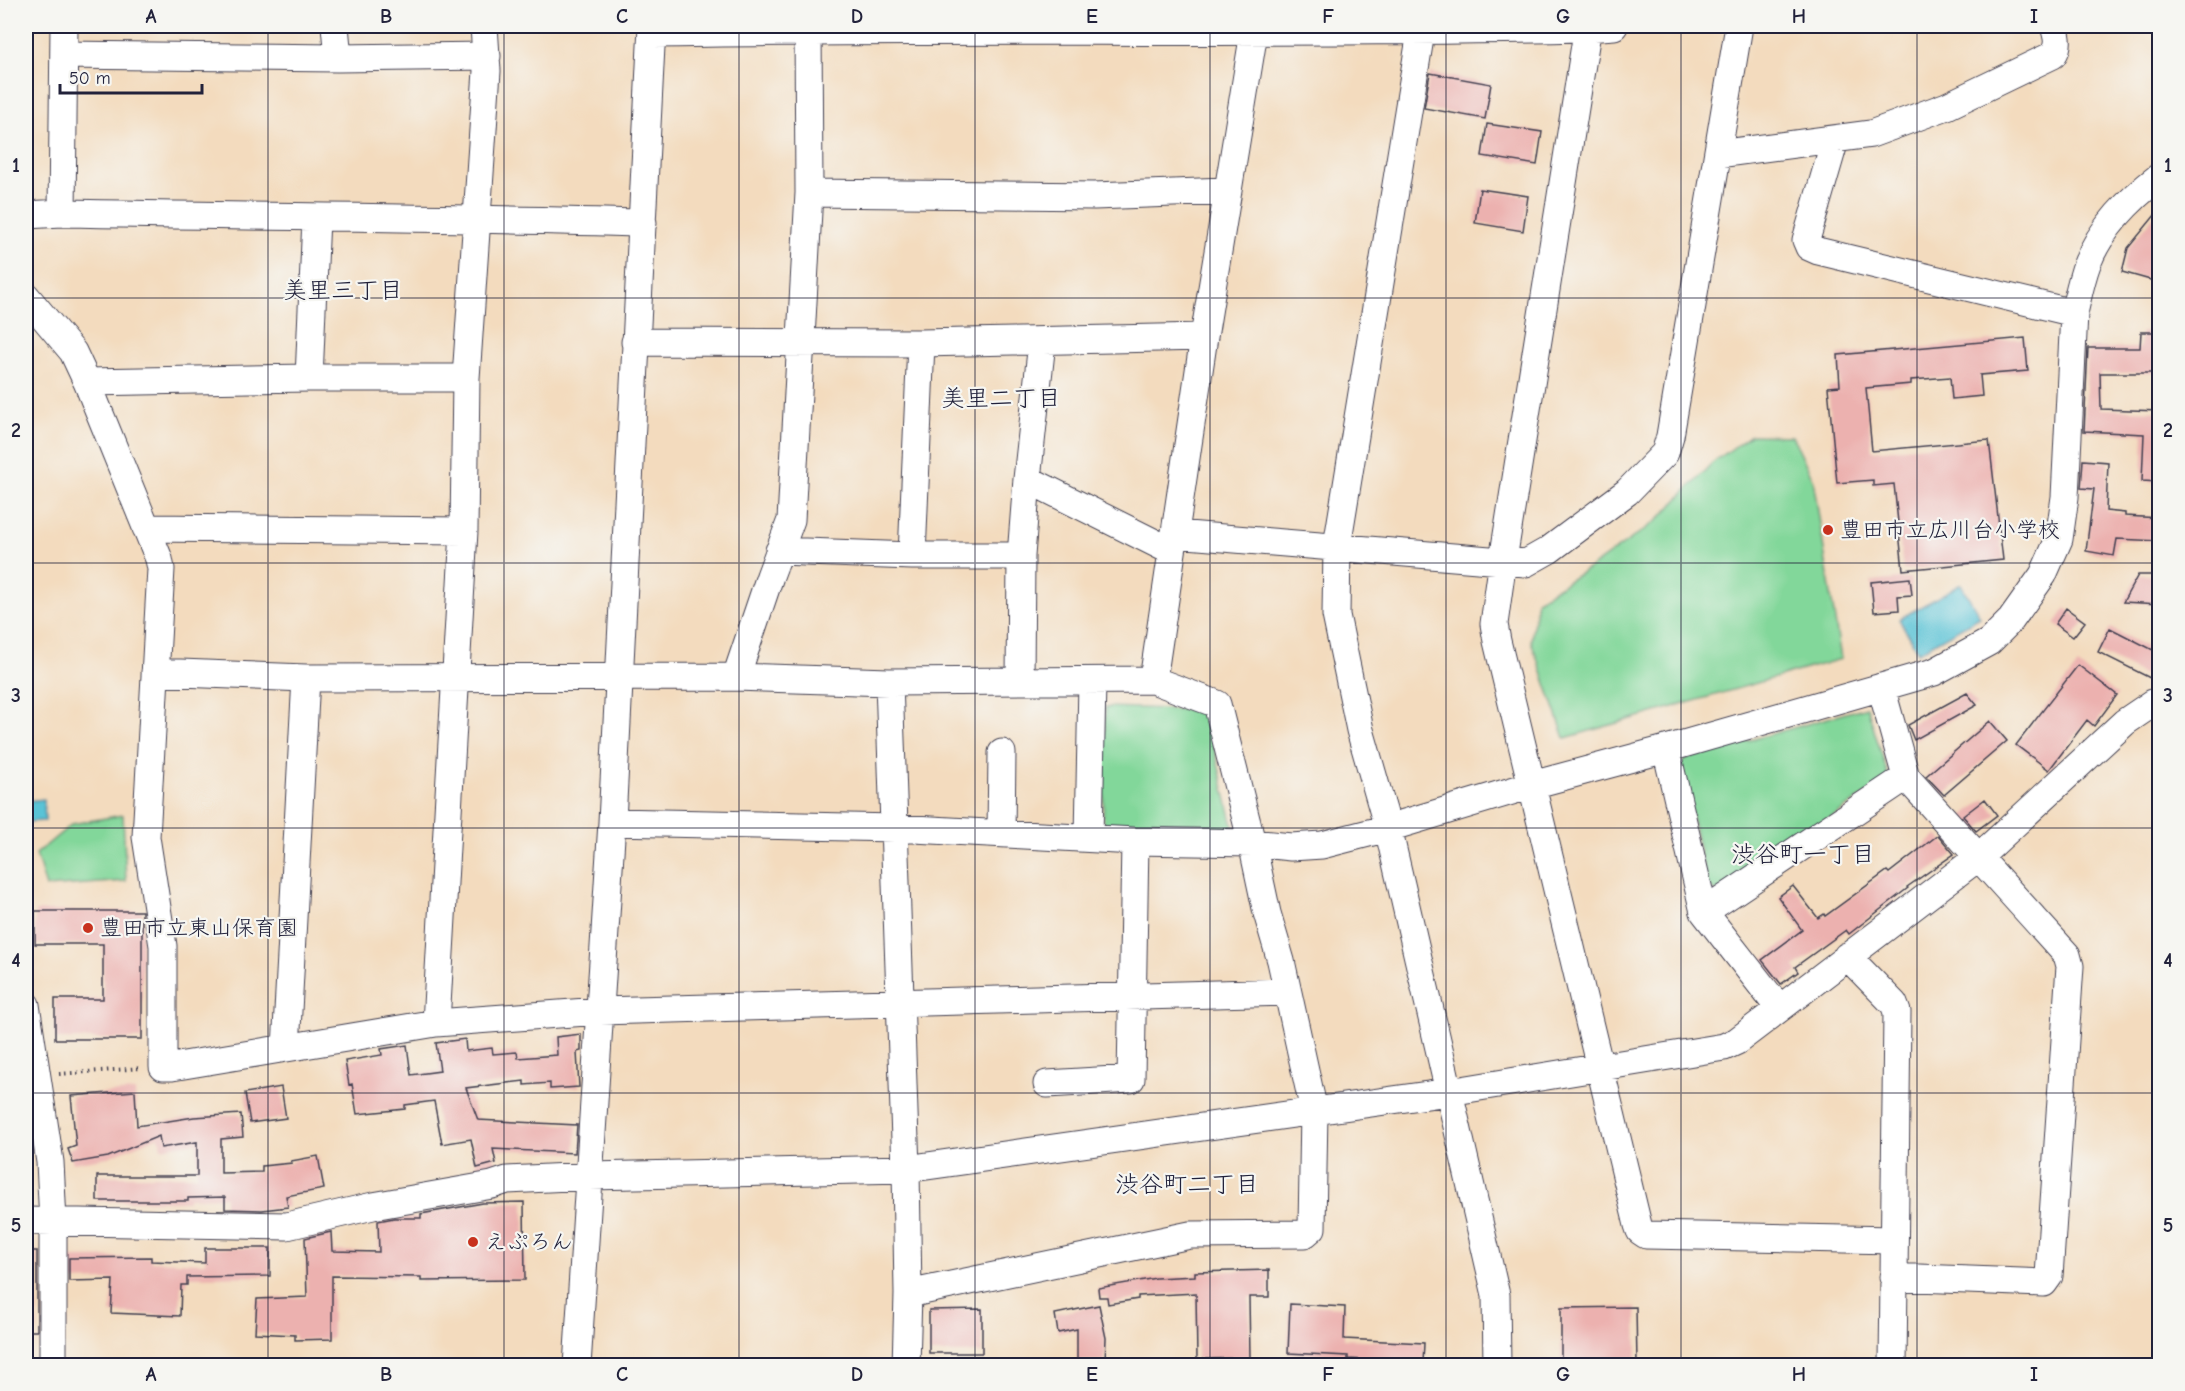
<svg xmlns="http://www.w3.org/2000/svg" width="2185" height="1391" font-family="'Comic Neue','Klee One',sans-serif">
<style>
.green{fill:#82d79a;stroke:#527c6a;stroke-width:1.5}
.water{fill:#5ac3d6;stroke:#3e7288;stroke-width:1.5}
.building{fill:#ecb1af}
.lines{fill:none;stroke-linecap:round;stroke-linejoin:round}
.minor-casing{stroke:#413e4f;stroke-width:29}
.path{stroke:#413e4f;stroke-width:4;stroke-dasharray:1.5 4.5;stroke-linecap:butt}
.minor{stroke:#fff;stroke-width:27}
.grid{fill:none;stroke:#22223b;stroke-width:1.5;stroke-opacity:0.55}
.poi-dot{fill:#c8321e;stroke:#f6f6f2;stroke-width:2}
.labels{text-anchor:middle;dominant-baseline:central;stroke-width:4.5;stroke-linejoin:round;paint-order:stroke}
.poi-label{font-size:22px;fill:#22223b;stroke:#f6f6f2;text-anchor:start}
.neighbourhood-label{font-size:24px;fill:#22223b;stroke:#f6f6f2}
.neatline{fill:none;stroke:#22223b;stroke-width:2}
.grid-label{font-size:20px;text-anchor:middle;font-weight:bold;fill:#22223b}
</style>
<rect width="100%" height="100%" fill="#f6f6f2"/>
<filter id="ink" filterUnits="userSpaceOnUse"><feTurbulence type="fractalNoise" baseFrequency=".0167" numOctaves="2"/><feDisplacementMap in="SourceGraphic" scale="12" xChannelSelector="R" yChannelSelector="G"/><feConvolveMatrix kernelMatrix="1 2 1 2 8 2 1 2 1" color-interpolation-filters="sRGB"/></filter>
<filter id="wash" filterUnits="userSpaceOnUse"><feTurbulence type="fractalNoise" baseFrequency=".008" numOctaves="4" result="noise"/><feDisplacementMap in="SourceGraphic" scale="24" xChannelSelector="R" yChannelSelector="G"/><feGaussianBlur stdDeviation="1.35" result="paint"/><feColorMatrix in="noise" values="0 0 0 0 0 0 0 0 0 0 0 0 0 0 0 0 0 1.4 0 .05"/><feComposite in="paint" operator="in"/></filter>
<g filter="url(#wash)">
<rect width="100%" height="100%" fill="#f3dbbe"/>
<path class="green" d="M1751 435 1792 436 1813 479 1841 659 1565 738 1531 641 1537 600 1591 567 1658 520 1712 463Z
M1105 707 1205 710 1235 834 1103 829Z
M1867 707 1889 778 1721 894 1708 887 1680 765 1687 758Z
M123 815 126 881 46 887 36 854 72 824Z"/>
<path class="water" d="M1961 584 1980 617 1918 652 1899 619Z
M44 799 45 821 26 822V801Z"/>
<g id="blocks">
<path class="building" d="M1430 73 1491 84 1485 119 1424 108Z
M1487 124 1542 132 1537 165 1482 156Z
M1480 189 1528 196 1523 231 1475 223Z
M2160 209V262L2154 281 2122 272 2128 248Z
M2141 332H2156L2155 373H2100L2101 409 2160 411V482L2142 481 2144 434 2084 431 2088 348H2140Z
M2025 338 2028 371 1980 375 1982 396 1952 399 1950 377 1911 380V384L1866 388 1872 451 1989 440 2003 560 1903 570 1894 484 1873 486V480L1837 483 1828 387 1840 386 1838 355Z
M2083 460 2108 462 2106 511 2125 513V516L2160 518V541L2117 539 2114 556 2086 551 2094 489 2081 488Z
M2138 575H2160V604L2123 602Z
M1910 578 1912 595 1898 596 1899 610 1874 612 1871 582Z
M2066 608 2085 622 2073 637 2055 624Z
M2110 628 2153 650H2160V678H2150L2098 652Z
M2078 665 2117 695 2094 726 2087 720 2049 770 2016 745Z
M1967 693 1977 705 1914 740 1908 725Z
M1990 721 2007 741 1944 795 1926 776Z
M1985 799 1997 815 1976 831 1963 816Z
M1938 835 1954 854 1907 887 1908 888 1849 934 1846 930 1795 967 1798 972 1781 984 1762 960 1802 930 1778 897 1793 886 1818 918 1824 914 1825 916 1887 871 1889 873Z
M35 911H142V1039H55V999H103V944H35Z
M581 1034V1051L577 1052 579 1087 550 1089V1083L524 1085V1081L466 1088 478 1120 577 1125 575 1153 493 1149 496 1163 477 1168 471 1139 442 1144 434 1101 405 1105V1109L357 1114 352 1084 349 1085 345 1061 382 1055 381 1049 407 1045 411 1075 440 1071 436 1043 465 1039 466 1051 492 1048 493 1054 517 1052 518 1058 557 1055 556 1037Z
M281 1087 286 1118 250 1123 245 1093Z
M135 1091 137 1126 194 1117 241 1114 243 1137 221 1139V1173L262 1172V1166L292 1163 291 1161 318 1156 324 1189 286 1196 288 1207 262 1210 225 1209V1197L188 1198V1201H97V1176H197V1142L161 1148 159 1136 108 1157 73 1163 68 1149 76 1146 71 1096Z
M524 1202 525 1280 421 1281V1277L332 1276V1339L295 1340V1335L255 1333 257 1299 307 1297 305 1238 331 1232 332 1251 379 1252 378 1221 394 1218H421V1214L483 1203Z
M205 1248H270V1276L187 1277V1285H181L180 1316 111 1313 113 1280 69 1281V1258L151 1257V1261L205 1263Z
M26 1251H37V1331H26Z
M1269 1270V1297H1249L1250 1358 1197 1359 1196 1293 1138 1296V1299L1108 1304 1107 1297H1099L1098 1288 1156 1278 1195 1276V1272Z
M1290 1304 1345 1307 1344 1339 1424 1343 1423 1363 1348 1359V1356L1288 1353Z
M1099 1305 1106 1338 1105 1361H1077V1329L1058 1333 1055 1314Z
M1636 1307 1637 1364 1561 1365V1308Z
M982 1309V1353H929V1310Z"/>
</g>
</g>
<g filter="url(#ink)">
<use href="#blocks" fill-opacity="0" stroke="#413e4f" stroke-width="1.5"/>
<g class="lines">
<g class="minor-casing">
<path id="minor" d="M335 26 338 58
M1422 26 1337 546 1336 615 1360 730 1388 828 1496 1295 1497 1366
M1588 26 1503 560 1494 624 1497 641 1638 1225 1640 1231 1646 1235 1894 1240
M652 34C964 28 1276 35 1587 28L1614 26
M64 55 338 58 487 56
M1835 140 1806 240 1809 247 1818 251 2074 313
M1718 154 1871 134 1947 106 2053 55C2060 45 2057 36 2054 26
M809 193 1094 196 1226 191
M62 213 64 26
M26 215 62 213C255 217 449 217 643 223
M26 296 73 352 87 382 159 559 161 569 146 837 163 946V1067H172L436 1023 600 1011 1287 992
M635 342 921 343 1204 337
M309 378 316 218
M87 382 309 378H466
M1027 479 1171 551
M146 528 464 531
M1175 534 1526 563 1549 550 1627 492 1665 453 1670 436 1739 26
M779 551 912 556H1021
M912 556 921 343
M155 672 306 678 736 677 889 682 1153 680 1217 704 1252 843 1267 913 1281 961 1314 1111 1312 1228 1305 1234 1190 1235 908 1294
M736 677 770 576 791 520 809 193 808 26
M1020 680 1021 556 1027 479 1042 342
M1153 680 1204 337 1255 26
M889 682 906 1169 908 1294 906 1366
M1881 687 1906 777 2067 955 2070 966 2049 1276 2044 1283 1893 1277
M1666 749 1704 912 1779 1008
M612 822 895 828 1135 841 1252 843 1291 847 1322 845 1388 828 1532 785 1666 749 1934 672 1989 642 2011 620 2043 575 2059 539 2065 497 2074 313C2078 297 2081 280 2087 264 2101 227 2130 199 2160 176
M1001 833 1002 753
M1089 838 1092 681
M1704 912 1906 777
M1847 956 1894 1004 1897 1012 1893 1366
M26 1005 50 1162 53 1222V1366
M436 1023 464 531 466 378 487 71 484 26
M286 1048 306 678
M1047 1084 1131 1079 1135 841
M26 1221 287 1226 373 1206 492 1185 507 1180 590 1176 906 1169 1449 1092 1724 1047 1737 1041 1980 856 2125 722 2153 703 2160 701
M577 1366 612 822 652 26"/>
</g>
<path class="path" d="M59 1074 142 1068"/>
<use href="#minor" class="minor"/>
</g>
</g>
<path class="grid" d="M268 26V1366M504 26V1366M739 26V1366M975 26V1366M1210 26V1366M1446 26V1366M1681 26V1366M1917 26V1366M26 298H2160M26 563H2160M26 828H2160M26 1093H2160"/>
<g class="poi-dot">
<circle cx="1828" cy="530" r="6"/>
<circle cx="88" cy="928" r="6"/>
<circle cx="473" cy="1242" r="6"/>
</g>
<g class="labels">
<g class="poi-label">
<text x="1840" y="530">豊田市立広川台小学校</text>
<text x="100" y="928">豊田市立東山保育園</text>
<text x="485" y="1242">えぷろん</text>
</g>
<g class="neighbourhood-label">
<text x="343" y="290">美里三丁目</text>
<text x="1001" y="398">美里二丁目</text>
<text x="1803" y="854">渋谷町一丁目</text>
<text x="1187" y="1184">渋谷町二丁目</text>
</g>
</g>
<rect width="2185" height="1391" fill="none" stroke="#f6f6f2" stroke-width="66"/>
<path d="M60 84v9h142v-9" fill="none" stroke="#22223b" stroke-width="3"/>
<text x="69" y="84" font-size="18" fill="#22223b" stroke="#f6f6f2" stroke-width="4.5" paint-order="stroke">50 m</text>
<rect x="33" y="33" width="2119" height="1325" class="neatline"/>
<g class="grid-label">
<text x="151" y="23">A</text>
<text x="386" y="23">B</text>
<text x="622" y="23">C</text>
<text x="857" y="23">D</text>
<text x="1092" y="23">E</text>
<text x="1328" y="23">F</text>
<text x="1563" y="23">G</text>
<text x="1799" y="23">H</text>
<text x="2034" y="23">I</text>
<text x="16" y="172">1</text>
<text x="2168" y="172">1</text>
<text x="16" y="437">2</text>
<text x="2168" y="437">2</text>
<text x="16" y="702">3</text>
<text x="2168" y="702">3</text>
<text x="16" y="967">4</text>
<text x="2168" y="967">4</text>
<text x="16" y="1232">5</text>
<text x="2168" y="1232">5</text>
<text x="151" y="1381">A</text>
<text x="386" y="1381">B</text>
<text x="622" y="1381">C</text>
<text x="857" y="1381">D</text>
<text x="1092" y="1381">E</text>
<text x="1328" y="1381">F</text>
<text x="1563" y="1381">G</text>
<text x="1799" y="1381">H</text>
<text x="2034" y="1381">I</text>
</g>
</svg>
